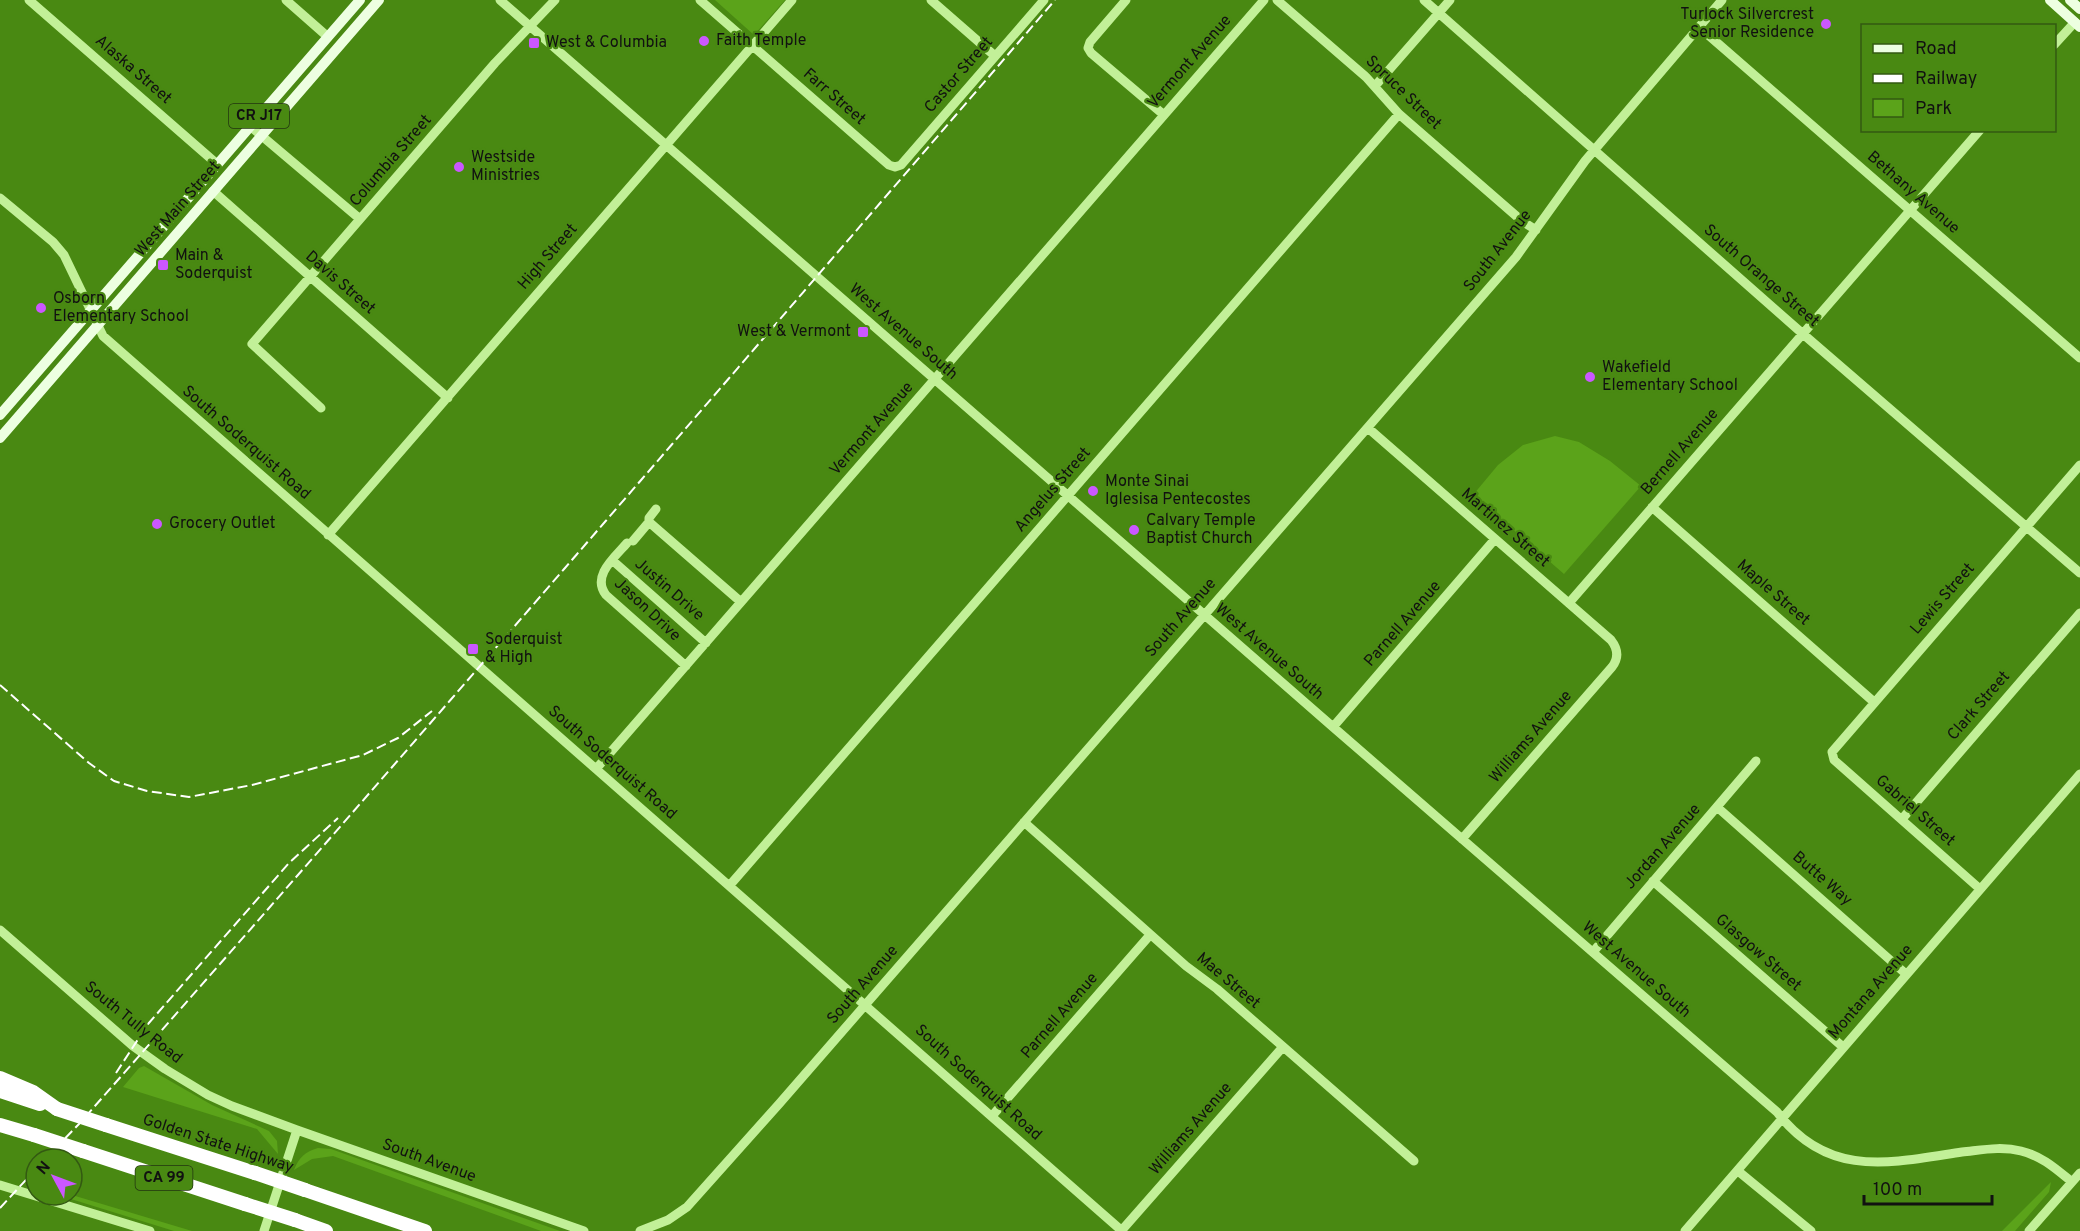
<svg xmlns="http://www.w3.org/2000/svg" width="2080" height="1231" font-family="Overpass,sans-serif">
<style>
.green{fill:#5ba31a}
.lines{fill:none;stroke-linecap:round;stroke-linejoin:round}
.minor{stroke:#c2f098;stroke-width:9}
.major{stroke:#edffe1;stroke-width:10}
.highway{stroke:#fff;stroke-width:14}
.rail{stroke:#fff;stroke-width:2;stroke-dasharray:10 4.5;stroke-linecap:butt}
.highway-bridge{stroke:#fff;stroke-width:14}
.poi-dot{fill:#cb57ff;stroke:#498912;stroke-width:2}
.labels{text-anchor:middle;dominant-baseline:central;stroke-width:4.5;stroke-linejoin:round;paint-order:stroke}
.shield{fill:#498912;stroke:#223511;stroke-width:1.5}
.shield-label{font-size:15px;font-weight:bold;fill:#111}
.poi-label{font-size:16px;fill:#111;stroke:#498912;text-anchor:start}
.street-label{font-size:16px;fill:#111;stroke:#498912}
</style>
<rect width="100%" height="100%" fill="#498912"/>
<path class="green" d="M715 0H785L754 35Z
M1555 436 1579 442 1610 461 1641 486 1564 574 1473 495 1498 465 1523 445Z
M144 1066 212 1105 269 1131 277 1141 278 1154 257 1129 123 1087 139 1068Z
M318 1148 331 1149 560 1231H541L333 1156 312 1159 294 1170C299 1157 305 1152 318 1148Z
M2051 1182 2049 1192 2015 1231H2002Z
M58 1195H72L192 1231H174Z"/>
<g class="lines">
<path class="minor" d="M29 0 217 164
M286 0 328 37
M500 0 1333 727 1777 1112C1828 1179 1890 1163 1962 1152 1982 1150 2001 1146 2021 1151 2042 1156 2056 1169 2072 1182
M700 0 889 165 895 167 901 165 1044 0
M931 0 995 56
M1126 0 1090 42 1088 48 1091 53 1164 115
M1277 0 1366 77 1399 114 1522 221 1536 230
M1424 0 1803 334 2080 573
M1699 27 2080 358
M2054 45 2075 22
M1375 86 1450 0
M250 126 360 219
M213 191 448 398
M0 198 53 242 64 255 103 336 1122 1231
M321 408 252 344 495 63 555 0
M1368 428 1611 640C1618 649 1619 658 1612 667L1462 839
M1652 507 1874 702
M656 509 649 518V522L741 602
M328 535 792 0
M633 541 649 522
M627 543C615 557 591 576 606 595L686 666
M612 560 706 643
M1569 603 1980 130
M1333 727 1495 539
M596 769 1264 0
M1717 807 1906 974
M1902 819 2080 613
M1024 822 1186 966 1217 989 1414 1161
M1653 881 1843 1047
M730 885 1399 114
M1980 889 1834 760 1832 752 2080 465
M0 930 133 1046 165 1069 208 1095 232 1106 297 1130 584 1231
M1593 952 1756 761
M992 1116 1150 935
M1738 1171 1811 1231
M0 1185 150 1231
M1122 1230 1282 1048
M264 1231 297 1130
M640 1231 668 1220 687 1207 779 1104 1516 257 1585 161 1722 0
M1685 1231 2080 774
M2029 1231 2080 1173"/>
<path class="major" d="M2050 0 2080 27
M2070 0 2080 9
M0 415 360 0
M0 438 379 0"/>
<path class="highway" d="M0 1078 33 1092 57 1109
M0 1091 40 1104
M0 1125 34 1135
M106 1125 255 1173
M83 1151 245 1204
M305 1190 425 1231
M295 1220 326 1231"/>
<path class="rail" d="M0 685 89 763 114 781 147 791 189 797 252 785 363 755 398 738 432 711
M116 1073 148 1024 289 863 338 818
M45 1159 79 1124C408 752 731 376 1055 0
M0 1208 36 1169"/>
<path class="highway-bridge" d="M57 1109 106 1125
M34 1135 83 1151
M255 1173 305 1190
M245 1204 295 1220"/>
</g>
<g class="poi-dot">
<circle cx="1826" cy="24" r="6"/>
<circle cx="704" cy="41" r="6"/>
<rect x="528" y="37" width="12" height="12" rx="3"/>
<circle cx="459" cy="167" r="6"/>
<rect x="157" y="259" width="12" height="12" rx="3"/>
<circle cx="41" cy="308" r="6"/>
<rect x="857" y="326" width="12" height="12" rx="3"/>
<circle cx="1590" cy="377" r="6"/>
<circle cx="1093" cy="491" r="6"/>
<circle cx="157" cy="524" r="6"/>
<circle cx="1134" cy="530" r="6"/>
<rect x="467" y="643" width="12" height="12" rx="3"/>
</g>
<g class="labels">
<g class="shield">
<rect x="229" y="104" width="60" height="24" rx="4.5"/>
<rect x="135.5" y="1166" width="57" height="24" rx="4.5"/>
</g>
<g class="shield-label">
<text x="259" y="116">CR J17</text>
<text x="164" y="1178">CA 99</text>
</g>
<g class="poi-label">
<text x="1814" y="15" text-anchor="end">Turlock Silvercrest<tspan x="1814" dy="18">Senior Residence</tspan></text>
<text x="716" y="41">Faith Temple</text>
<text x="546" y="43">West &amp; Columbia</text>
<text x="471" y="158">Westside<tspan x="471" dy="18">Ministries</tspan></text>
<text x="175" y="256">Main &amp;<tspan x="175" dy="18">Soderquist</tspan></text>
<text x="53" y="299">Osborn<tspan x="53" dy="18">Elementary School</tspan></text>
<text x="851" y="332" text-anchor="end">West &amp; Vermont</text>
<text x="1602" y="368">Wakefield<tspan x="1602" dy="18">Elementary School</tspan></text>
<text x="1105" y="482">Monte Sinai<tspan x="1105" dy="18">Iglesisa Pentecostes</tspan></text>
<text x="1146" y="521">Calvary Temple<tspan x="1146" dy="18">Baptist Church</tspan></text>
<text x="169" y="524">Grocery Outlet</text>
<text x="485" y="640">Soderquist<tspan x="485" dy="18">&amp; High</tspan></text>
</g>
<g class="street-label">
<text transform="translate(1190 62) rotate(-49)">Vermont Avenue</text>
<text transform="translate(133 70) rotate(41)">Alaska Street</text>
<text transform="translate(959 75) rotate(-49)">Castor Street</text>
<text transform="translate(1403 93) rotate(44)">Spruce Street</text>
<text transform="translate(834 97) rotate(41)">Farr Street</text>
<text transform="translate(391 161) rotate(-49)">Columbia Street</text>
<text transform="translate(1913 193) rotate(41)">Bethany Avenue</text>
<text transform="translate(178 209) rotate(-49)">West Main Street</text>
<text transform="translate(1498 251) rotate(-52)">South Avenue</text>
<text transform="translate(548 257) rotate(-49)">High Street</text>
<text transform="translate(1761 276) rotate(41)">South Orange Street</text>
<text transform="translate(340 283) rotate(41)">Davis Street</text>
<text transform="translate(903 332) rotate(41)">West Avenue South</text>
<text transform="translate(872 429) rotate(-49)">Vermont Avenue</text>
<text transform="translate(246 443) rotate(41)">South Soderquist Road</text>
<text transform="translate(1680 452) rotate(-49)">Bernell Avenue</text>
<text transform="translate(1053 490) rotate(-49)">Angelus Street</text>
<text transform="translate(1505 528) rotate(41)">Martinez Street</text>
<text transform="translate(669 590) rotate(41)">Justin Drive</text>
<text transform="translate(1773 593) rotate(41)">Maple Street</text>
<text transform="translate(1943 599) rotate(-49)">Lewis Street</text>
<text transform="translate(647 610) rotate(43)">Jason Drive</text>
<text transform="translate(1181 618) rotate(-49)">South Avenue</text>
<text transform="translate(1403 624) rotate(-49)">Parnell Avenue</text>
<text transform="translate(1269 652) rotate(41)">West Avenue South</text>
<text transform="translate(1979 706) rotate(-49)">Clark Street</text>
<text transform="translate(1531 737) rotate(-49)">Williams Avenue</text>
<text transform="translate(612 763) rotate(41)">South Soderquist Road</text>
<text transform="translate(1915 811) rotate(41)">Gabriel Street</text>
<text transform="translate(1663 847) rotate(-49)">Jordan Avenue</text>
<text transform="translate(1822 879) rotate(41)">Butte Way</text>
<text transform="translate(1758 953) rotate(41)">Glasgow Street</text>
<text transform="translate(1636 970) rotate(41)">West Avenue South</text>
<text transform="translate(1228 981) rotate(40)">Mae Street</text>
<text transform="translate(863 985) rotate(-49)">South Avenue</text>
<text transform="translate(1871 992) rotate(-49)">Montana Avenue</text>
<text transform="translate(1060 1016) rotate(-49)">Parnell Avenue</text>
<text transform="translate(133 1023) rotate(39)">South Tully Road</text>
<text transform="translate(978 1083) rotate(42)">South Soderquist Road</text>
<text transform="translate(1191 1129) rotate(-49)">Williams Avenue</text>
<text transform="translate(218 1144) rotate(18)">Golden State Highway</text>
<text transform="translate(429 1161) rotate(20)">South Avenue</text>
</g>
</g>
<rect x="1861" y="24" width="195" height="108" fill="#498912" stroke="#335912" stroke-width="1.5"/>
<rect x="1873" y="44" width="30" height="9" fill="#edffe1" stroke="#335912" stroke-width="1.5"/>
<text x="1915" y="54" font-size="18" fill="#111111">Road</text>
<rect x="1873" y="74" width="30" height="9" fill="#ffffff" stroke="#335912" stroke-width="1.5"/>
<text x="1915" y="84" font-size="18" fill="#111111">Railway</text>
<rect x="1873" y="99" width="30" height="18" fill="#5ba31a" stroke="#335912" stroke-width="1.5"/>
<text x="1915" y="114" font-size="18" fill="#111111">Park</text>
<g transform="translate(54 1177) rotate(311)"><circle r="28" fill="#498912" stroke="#335912" stroke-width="1.5"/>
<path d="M0-4.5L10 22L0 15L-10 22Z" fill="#cb57ff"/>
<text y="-9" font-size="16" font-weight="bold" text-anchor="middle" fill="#111111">N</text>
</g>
<path d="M1864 1195v9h128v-9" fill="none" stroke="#111111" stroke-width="3"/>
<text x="1873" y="1195" font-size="18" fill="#111111" stroke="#498912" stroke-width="4.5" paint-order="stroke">100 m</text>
</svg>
